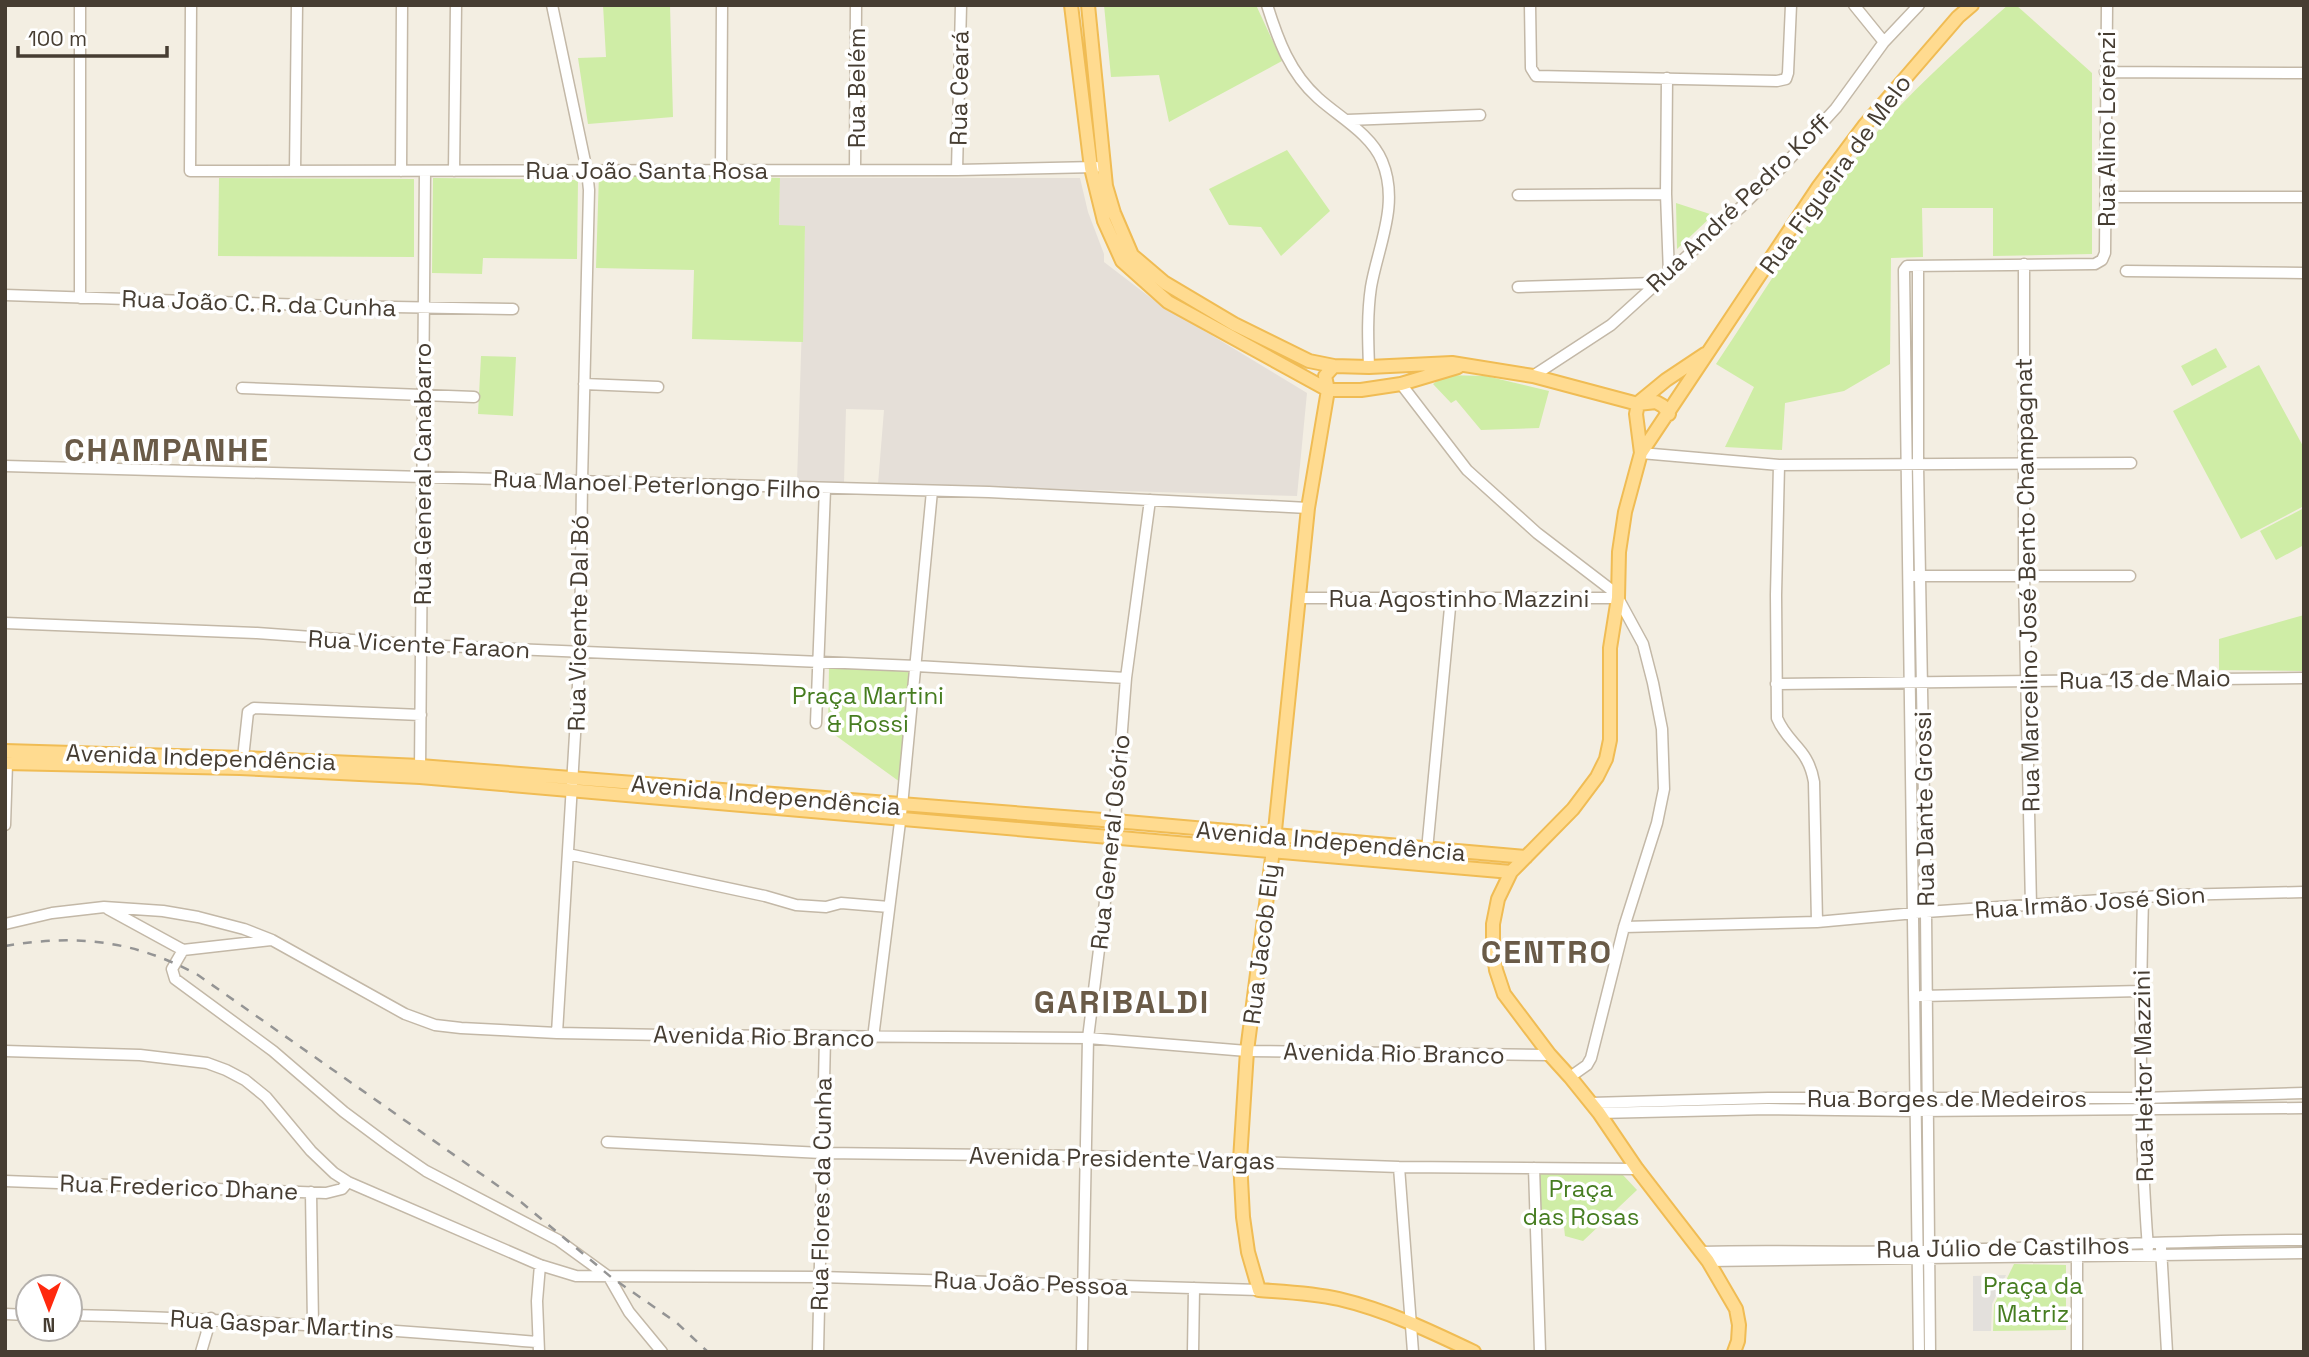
<svg xmlns="http://www.w3.org/2000/svg" width="2309" height="1357" font-family="'Space Grotesk',sans-serif">
<style>
.industrial{fill:#e5dfd8}
.green{fill:#cfeda6}
.parking{fill:#e3e0dc}
.lines{fill:none;stroke-linecap:round;stroke-linejoin:round}
.minor-casing{stroke:#c3b8a7;stroke-width:13}
.major-casing{stroke:#f0bc54;stroke-width:16}
.minor{stroke:#fff;stroke-width:10}
.major{stroke:#ffdb90;stroke-width:12}
.rail{stroke:#949494;stroke-width:2.5;stroke-dasharray:9 9;stroke-linecap:butt}
.labels{text-anchor:middle;dominant-baseline:central;stroke-width:7;stroke-linejoin:round;paint-order:stroke}
.street-label{font-size:24px;fill:#463d32;stroke:#fff}
.park-label{font-size:24px;fill:#467d20;stroke:#fff}
.district-label{font-size:32px;font-weight:bold;letter-spacing:2px;fill:#6a5b48;stroke:#fff}
</style>
<rect width="100%" height="100%" fill="#f3eee2"/>
<path class="industrial" d="M780 178H1080L1088 212 1104 254V262L1155 301 1307 393 1297 496 878 484 884 410 846 409 844 483 797 482 805 227 779 226Z"/>
<path class="green" d="M603 5H670L673 117 588 124 578 58 606 57Z
M1104 5H1256L1282 61 1169 122 1159 75 1111 77Z
M2008 5H2016L2092 73V254L1993 256V208H1922L1923 257 1891 258 1890 364 1844 391 1785 403 1782 450 1725 447 1754 387 1716 364C1771 282 1823 194 1888 119 1925 78 1966 42 2008 5Z
M1287 150 1330 211 1281 256 1261 227 1229 225 1209 189Z
M599 173 780 178 779 225 805 226 803 342 692 339 694 270 596 268Z
M219 178 414 179V257L218 256Z
M433 178 578 180 577 259 483 258 482 274 432 273Z
M1676 203 1713 215 1677 249Z
M2216 348 2227 367 2192 386 2181 366Z
M481 356 516 357 513 416 478 414Z
M2259 365 2304 448V506L2241 539 2173 411Z
M1445 375 1486 376 1549 391 1539 428 1481 430 1456 400 1451 403 1433 384Z
M2304 508V545L2276 560 2260 531Z
M2304 615V671L2219 670V639Z
M829 667 911 670 900 782 828 730Z
M1539 1171 1622 1174 1637 1190 1583 1241 1565 1236 1564 1227 1541 1225Z
M2014 1264 2066 1265V1330L1993 1331 1994 1305Z"/>
<path class="parking" d="M2006 1275 1992 1304 1991 1331H1973V1276Z"/>
<g class="lines">
<g class="minor-casing">
<path id="minor" d="M80 5V298
M191 5 190 171 957 170 1096 167
M552 5 587 171 589 190 582 481 580 652 557 1033
M1267 5C1278 40 1290 73 1318 98 1339 117 1371 134 1382 161 1400 204 1378 246 1371 287 1367 314 1368 340 1369 367
M1530 5 1531 68 1536 76 1777 81 1786 79 1788 73 1791 5
M1854 5 1884 42
M2105 72 2304 73
M1667 78 1666 194 1669 274
M1347 120 1480 115
M721 170 722 5
M855 170 856 5
M957 170 961 5
M295 171 297 5
M401 171 402 5
M454 171 456 5
M1518 195 1666 194
M2106 197H2304
M2024 264V576L2031 906
M1918 266V465L1926 912 1930 1352
M2126 271 2304 273
M1518 287 1656 283
M5 295 336 306 513 309
M1533 376 1611 325 1740 208 1786 163 1836 108 1884 42 1919 5
M584 384 658 387
M1401 384 1467 470 1537 533 1618 595
M242 388 474 397
M1641 453 1779 465 2131 463
M1779 465 1776 595 1777 718C1788 745 1808 747 1814 782L1817 922
M5 466 989 492 1308 508
M1913 576H2130
M1299 598H1618L1643 644 1653 683 1662 729 1664 789 1657 823 1624 927 1591 1058 1587 1065 1570 1077
M5 623 257 633 421 645 916 666 1126 678
M1776 684 2304 678
M816 723 825 489
M243 758 248 712 254 708 421 715
M420 772 425 171
M5 825 7 763
M1427 850 1451 597
M568 854 765 896 796 905 826 907 841 903 889 907
M2143 898C2140 1014 2139 1132 2148 1248
M108 909 183 950 172 969 175 979 273 1051 344 1112 391 1147 426 1171 558 1240 609 1277 629 1312 662 1352
M5 924 52 913 104 907 163 911 198 917 244 929 272 940 405 1014 435 1025 461 1028 557 1033 665 1035 1088 1038 1247 1051 1550 1055
M1624 927 1817 922 1926 912 2174 895 2304 892
M183 950 271 940
M1921 996 2141 991
M873 1038 902 806 932 491
M5 1051 140 1055 207 1063 226 1070 245 1080 266 1097 311 1151 334 1173 348 1182 540 1265 576 1276 820 1277 1259 1290
M1591 1103 1768 1098H2142L2304 1093
M1599 1113 1768 1109 1916 1111 2304 1108
M607 1142 822 1153 1086 1156 1399 1167 1637 1169
M1399 1167 1413 1352
M1534 1168 1540 1352
M5 1181 326 1193 342 1189 348 1182
M311 1192 313 1325
M2161 1248 2167 1352
M1701 1252C1774 1250 1847 1253 1920 1251 2048 1248 2176 1240 2304 1240
M1708 1261 2304 1253
M5 1314 28 1315
M70 1315C226 1318 381 1329 537 1342
M201 1352 211 1318
M539 1352 537 1301 540 1265
M818 1352 825 1037
M1082 1352 1088 1038 1115 821 1126 678 1150 500
M1193 1352 1194 1288
M1919 1352 1904 270 1907 266 2095 264 2102 260 2105 253 2107 5
M2077 1352V1251"/>
</g>
<g class="major-casing">
<path id="major" d="M1071 5 1091 168 1104 221 1122 261 1168 302 1328 390H1361L1401 384 1458 367
M1088 5 1106 186 1114 213 1132 255 1165 283 1234 324 1309 361 1334 366 1369 367 1452 363 1533 376 1638 404 1656 402 1663 406 1669 414
M1334 366 1325 376 1328 390 1308 508 1273 850 1247 1051 1240 1160 1243 1217 1248 1252 1259 1290C1286 1292 1313 1293 1339 1299 1386 1310 1430 1331 1474 1352
M1638 403 1666 380 1705 354
M1638 404 1636 414 1641 453
M5 751 243 758 420 766 1115 821 1526 857
M5 763 240 768 420 777 1511 872
M1734 1352 1738 1341 1739 1325 1736 1309 1708 1261 1637 1169 1599 1113 1570 1077 1550 1055 1504 994 1496 970 1493 948V924L1498 899 1511 872 1573 809 1597 777 1606 759 1610 740V648L1618 598 1619 552 1625 512 1641 453 1819 186 1864 126 1958 17 1972 5"/>
</g>
<use href="#minor" class="minor"/>
<use href="#major" class="major"/>
<path class="rail" d="M5 946C76 934 134 940 198 975L521 1202 611 1277 677 1323 708 1352"/>
</g>
<g class="labels">
<g class="street-label">
<text transform="translate(856 88) rotate(-90)">Rua Belém</text>
<text transform="translate(959 88) rotate(-89)">Rua Ceará</text>
<text transform="translate(2106 129) rotate(-90)">Rua Alino Lorenzi</text>
<text x="647" y="170">Rua João Santa Rosa</text>
<text transform="translate(1835 174) rotate(-54)">Rua Figueira de Melo</text>
<text transform="translate(1738 203) rotate(-44)">Rua André Pedro Koff</text>
<text transform="translate(259 303) rotate(2)">Rua João C. R. da Cunha</text>
<text transform="translate(422 474) rotate(-90)">Rua General Canabarro</text>
<text transform="translate(657 484) rotate(2)">Rua Manoel Peterlongo Filho</text>
<text transform="translate(2027 585) rotate(-91)">Rua Marcelino José Bento Champagnat</text>
<text x="1459" y="598">Rua Agostinho Mazzini</text>
<text transform="translate(578 623) rotate(-89)">Rua Vicente Dal Bó</text>
<text transform="translate(419 644) rotate(3)">Rua Vicente Faraon</text>
<text transform="translate(2145 679) rotate(-1)">Rua 13 de Maio</text>
<text transform="translate(201 757) rotate(2)">Avenida Independência</text>
<text transform="translate(766 795) rotate(5)">Avenida Independência</text>
<text transform="translate(1924 809) rotate(-91)">Rua Dante Grossi</text>
<text transform="translate(1331 841) rotate(5)">Avenida Independência</text>
<text transform="translate(1110 842) rotate(-84)">Rua General Osório</text>
<text transform="translate(2090 902) rotate(-4)">Rua Irmão José Sion</text>
<text transform="translate(1261 944) rotate(-83)">Rua Jacob Ely</text>
<text transform="translate(764 1036) rotate(1)">Avenida Rio Branco</text>
<text transform="translate(1394 1053) rotate(1)">Avenida Rio Branco</text>
<text transform="translate(2143 1076) rotate(-91)">Rua Heitor Mazzini</text>
<text x="1947" y="1098">Rua Borges de Medeiros</text>
<text transform="translate(1122 1158) rotate(1)">Avenida Presidente Vargas</text>
<text transform="translate(179 1187) rotate(2)">Rua Frederico Dhane</text>
<text transform="translate(821 1194) rotate(-89)">Rua Flores da Cunha</text>
<text transform="translate(2003 1247) rotate(-1)">Rua Júlio de Castilhos</text>
<text transform="translate(1031 1283) rotate(2)">Rua João Pessoa</text>
<text transform="translate(282 1324) rotate(3)">Rua Gaspar Martins</text>
</g>
<g class="park-label">
<text x="868" y="695">Praça Martini<tspan x="868" dy="28">&amp; Rossi</tspan></text>
<text x="1581" y="1188">Praça<tspan x="1581" dy="28">das Rosas</tspan></text>
<text x="2033" y="1285">Praça da<tspan x="2033" dy="28">Matriz</tspan></text>
</g>
<g class="district-label">
<text x="167" y="450">CHAMPANHE</text>
<text x="1547" y="952">CENTRO</text>
<text x="1122" y="1002">GARIBALDI</text>
</g>
</g>
<rect width="2309" height="1357" fill="none" stroke="#463d32" stroke-width="14"/>
<g transform="translate(49 1308) rotate(180)"><circle r="33" fill="#ffffff" stroke="#b5b1ad" stroke-width="2"/>
<path d="M0-5L12 26L0 18L-12 26Z" fill="#ff290e"/>
<text y="-10" font-size="19" font-weight="bold" text-anchor="middle" fill="#463d32">N</text>
</g>
<path d="M18 46v10h149v-10" fill="none" stroke="#463d32" stroke-width="3.5"/>
<text x="28" y="46" font-size="21" fill="#463d32" stroke="#ffffff" stroke-width="5" paint-order="stroke">100 m</text>
</svg>
